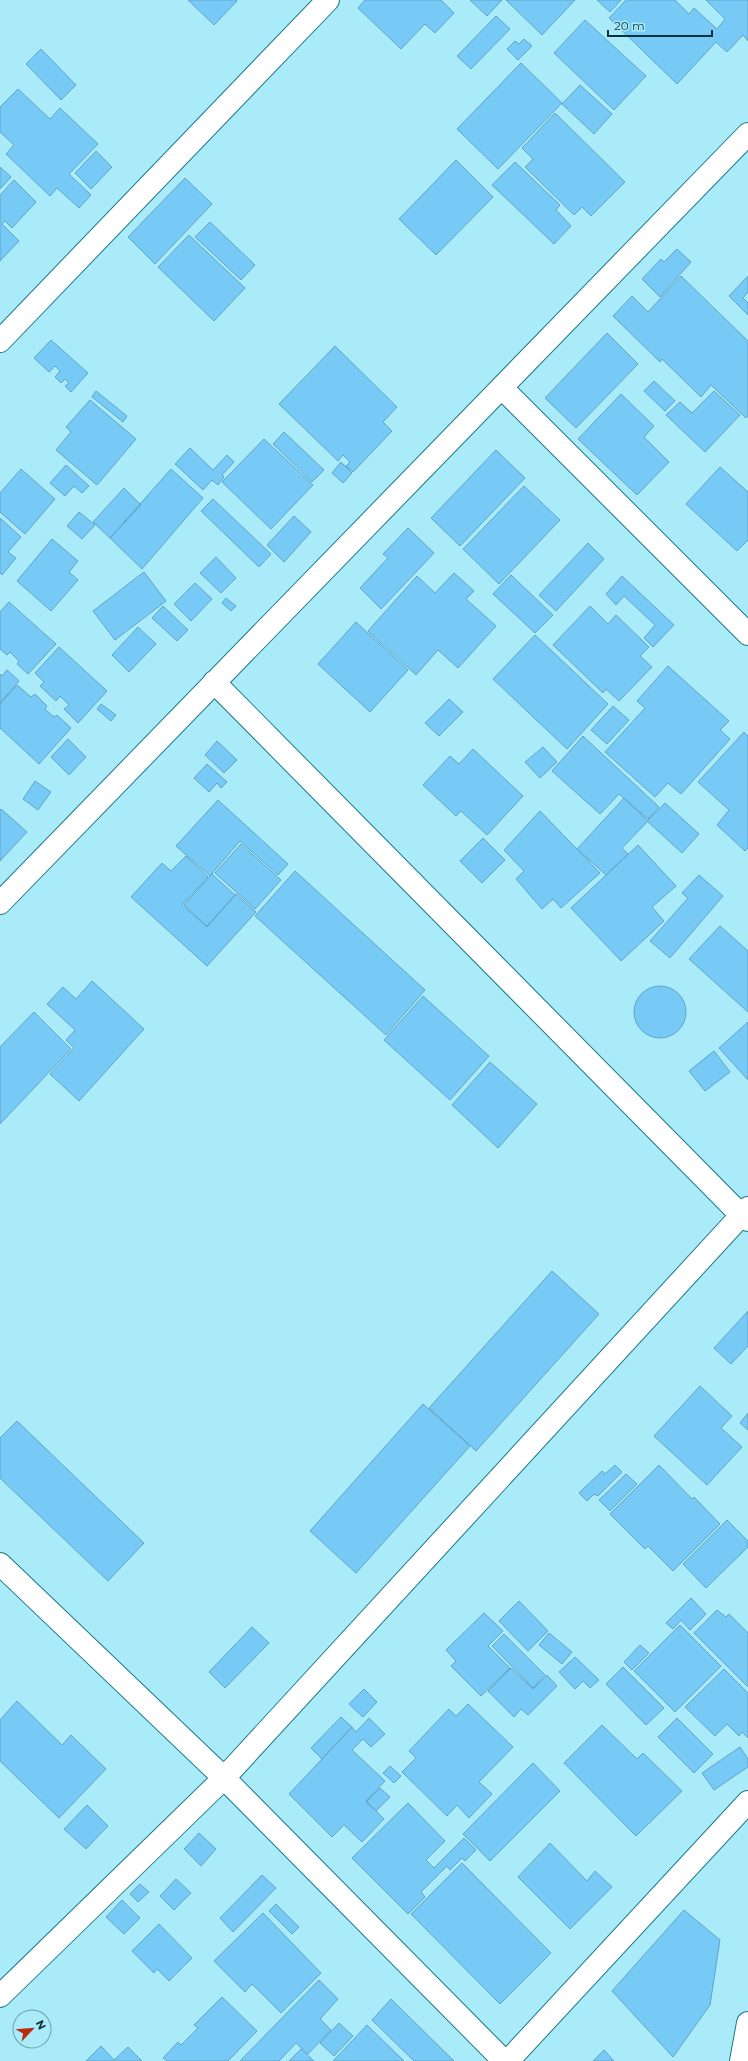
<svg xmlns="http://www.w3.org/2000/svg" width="748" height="2061" font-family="Montserrat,sans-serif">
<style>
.building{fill:#77caf6;stroke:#62a4c7}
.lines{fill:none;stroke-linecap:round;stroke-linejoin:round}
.minor-casing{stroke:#1c7989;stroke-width:24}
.minor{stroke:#fff;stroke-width:22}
</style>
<rect width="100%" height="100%" fill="#aaebf9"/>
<path class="building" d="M188 0H236L237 1 214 25Z
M365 0H441L454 13 435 33 425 24 401 49 358 8Z
M470 0H502L487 16Z
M506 0H575L542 35Z
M597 0H621L610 12Z
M626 0H675L689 14 694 8 717 29 725 19 706 0H748V41L743 35 727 52 716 42 677 84 609 18Z
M496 16 510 29 471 69 457 56Z
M585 20 646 76 614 110 554 53Z
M524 39 532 46 518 60 507 49 515 41 519 44Z
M41 49 76 85 61 100 26 64Z
M521 63 562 103 498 169 457 129Z
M580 85 612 114 594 134 562 104Z
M18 89 50 119 60 108 98 144 69 174 91 195 79 208 57 188 50 196 6 154 14 145 0 132V107Z
M555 113 625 182 591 216 582 207 574 215 525 167 533 159 522 148Z
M96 151 112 167 91 189 75 173Z
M456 160 493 197 436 255 399 219Z
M515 162 560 205 556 210 571 226 554 244 492 185Z
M0 167 11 177 0 189Z
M185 178 212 204 155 264 128 237Z
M14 180 36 202 12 228 5 221 2 224 19 241 0 261V195Z
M210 222 255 265 241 280 195 237Z
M189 235 245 288 214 321 158 267Z
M677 249 691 262 660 297 642 279 661 259 664 262Z
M681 276 748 341V416L746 418 711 385 701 397 662 359 660 362 613 316 632 296 648 312Z
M748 276V292L743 298 748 303V315L729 296Z
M607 333 638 364 576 428 545 398Z
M51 340 88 373 71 392 65 386 69 383 65 379 61 383 55 377 60 371 55 366 49 372 34 358Z
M335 346 397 407 383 422 392 431 353 472 346 466 350 462 343 455 338 461 279 404Z
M654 381 675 401 665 411 644 391Z
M96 391 127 416 123 422 92 397Z
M714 391 740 415 705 452 666 415 680 402 692 413Z
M621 394 654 426 644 437 669 462 637 495 578 439Z
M90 400 136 439 97 485 56 450 71 432 66 427Z
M284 432 324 470 312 482 273 444Z
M264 439 313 485 271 529 222 482Z
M190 448 213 470 227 455 234 462 222 475 224 477 218 485 212 480 203 490 175 464Z
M496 450 525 478 460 546 431 518Z
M341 462 352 473 343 483 332 473Z
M66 465 89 486 82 493 74 486 65 496 50 483Z
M720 467 748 492V540L737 551 686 504Z
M21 469 55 499 25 534 0 512V493Z
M171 469 203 498 142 569 110 538Z
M524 486 560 520 499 584 463 549Z
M124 488 141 505 110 538 93 522Z
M213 499 271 554 259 567 201 511Z
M79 512 95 525 82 539 67 526Z
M294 516 311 532 284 562 267 545Z
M0 518 21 537 8 552 16 558 2 575 0 573Z
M408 528 434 553 381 609 360 588 388 558 383 554Z
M52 539 78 561 69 572 78 580 51 611 17 581Z
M588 543 604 559 556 611 539 595Z
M216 557 236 578 221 593 200 573Z
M144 572 166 601 115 640 93 611Z
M454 573 474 591 466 599 496 626 458 668 438 650 416 675 368 631 417 576 435 593Z
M511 575 553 615 535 633 493 594Z
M622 576 674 625 653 647 644 638 655 625 624 596 616 605 606 594Z
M195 583 212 599 191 621 174 604Z
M226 598 236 606 231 611 222 603Z
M9 602 56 644 28 674 17 664 19 661 10 652 7 655 0 649V612Z
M163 606 188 630 177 641 152 618Z
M590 606 608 624 616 615 649 647 640 656 652 667 619 701 606 689 603 693 553 645Z
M356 622 408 670 370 712 318 664Z
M138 627 156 644 129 672 112 655Z
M535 635 608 704 567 749 493 679Z
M59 647 107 691 78 723 64 709 69 705 60 696 56 701 40 686 44 682 35 673Z
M668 666 729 721 720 730 730 739 681 794 668 783 655 797 605 752 645 708 637 701Z
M7 670 19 681 0 703V674L2 676Z
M17 685 31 697 35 694 47 706 45 709 54 717 57 715 71 728 39 764 0 728V704Z
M449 699 463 712 439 736 425 723Z
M101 704 116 715 111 721 97 709Z
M613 706 629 720 607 744 591 730Z
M744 732 748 736V848L745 851 717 825 729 810 698 782Z
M583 736 659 807 648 819 619 794 600 814 552 771Z
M68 739 86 757 69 775 51 757Z
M217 741 237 760 224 773 205 755Z
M543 747 557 762 540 778 525 762Z
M473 749 523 796 487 835 461 811 456 816 423 785 450 756 459 764Z
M207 764 227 782 221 788 217 783 209 792 194 778Z
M35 781 51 792 38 810 23 799Z
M624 798 648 821 622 848 628 854 606 875 577 849Z
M218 800 288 864 278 875 240 841 210 876 176 846Z
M665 803 699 834 682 853 647 821Z
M1 809 27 832 0 861V810Z
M540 811 600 873 561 908 553 899 542 909 516 879 524 871 504 850Z
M483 838 505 860 482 883 460 861Z
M241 844 281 880 255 909 215 873Z
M638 845 676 886 652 907 664 921 621 961 571 908Z
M186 856 208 877 182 905 207 927 236 894 256 912 207 966 131 897 162 863 171 871Z
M295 871 425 990 386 1035 255 916Z
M212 874 235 895 207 926 184 905Z
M699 875 723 896 670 958 650 941 688 898 682 893Z
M720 926 748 951V1012L689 959Z
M92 981 144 1029 79 1101 50 1074 74 1048 66 1040 75 1030 47 1004 63 987 76 999Z
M634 1012a26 26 0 1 1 52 0a26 26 0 1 1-52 0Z
M423 996 489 1056 450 1100 384 1040Z
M34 1012 71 1049 0 1124V1047Z
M748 1022V1080L719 1048Z
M714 1051 730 1072 705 1091 689 1071Z
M490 1062 537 1104 498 1148 452 1105Z
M552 1271 599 1314 476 1451 429 1408Z
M748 1311V1346L731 1364 714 1348Z
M700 1386 732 1416 721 1428 742 1447 707 1485 654 1436Z
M423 1404 470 1446 356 1573 310 1531Z
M748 1413V1430L740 1423Z
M17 1421 144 1543 108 1581 0 1478V1438Z
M615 1465 622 1472 598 1496 594 1494 587 1501 579 1493 602 1471 605 1474Z
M659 1465 692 1499 694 1497 720 1524 673 1571 648 1546 645 1549 610 1514Z
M626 1474 637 1484 610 1511 599 1500Z
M727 1520 748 1541V1547L706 1588 683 1564Z
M691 1598 706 1614 690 1630 681 1620 673 1629 666 1623Z
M519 1601 548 1631 528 1651 499 1621Z
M717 1610 726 1617 729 1614 748 1633V1687L694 1633Z
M484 1613 503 1631 488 1646 510 1668 481 1696 451 1666 456 1661 446 1650Z
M680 1625 721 1666 675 1712 634 1671Z
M252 1627 269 1643 225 1688 209 1672Z
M549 1633 572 1652 562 1664 539 1645Z
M504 1634 545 1675 533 1688 492 1646Z
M640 1645 649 1653 632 1670 624 1662Z
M575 1657 599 1680 590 1688 583 1681 575 1689 559 1672Z
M623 1667 664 1708 646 1725 606 1684Z
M511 1668 533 1689 547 1675 557 1686 528 1715 521 1709 514 1717 488 1691Z
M724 1669 748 1693V1738L742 1732 739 1736 727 1724 715 1736 685 1707Z
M364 1689 377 1702 363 1717 349 1704Z
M17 1701 62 1745 71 1735 106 1769 59 1818 0 1761V1720Z
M468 1704 513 1747 479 1782 492 1794 469 1818 457 1805 447 1816 402 1772 416 1758 409 1751 449 1709 456 1716Z
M341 1717 352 1727 322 1759 311 1748Z
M369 1718 385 1734 371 1747 363 1739 352 1750 385 1781 366 1801 384 1819 362 1842 344 1825 332 1837 289 1794 352 1727 356 1732Z
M677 1718 713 1754 694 1773 658 1737Z
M602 1725 637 1759 643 1753 682 1791 636 1836 564 1763Z
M740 1747 748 1759V1767L714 1790 702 1773Z
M533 1763 560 1791 490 1861 463 1834Z
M390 1766 401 1776 394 1783 383 1773Z
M380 1788 390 1797 376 1811 366 1802Z
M408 1803 445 1841 426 1860 434 1868 464 1838 476 1850 465 1861 462 1858 450 1870 447 1866 421 1892 425 1897 408 1914 352 1858Z
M87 1805 108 1826 86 1849 64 1829Z
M199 1833 216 1849 201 1866 184 1849Z
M550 1843 587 1881 595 1871 612 1887 570 1929 518 1877Z
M462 1863 551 1953 500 2004 411 1914Z
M262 1875 276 1888 233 1932 220 1918Z
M176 1879 191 1893 174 1910 160 1896Z
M140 1884 149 1892 138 1902 130 1894Z
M122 1900 140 1918 124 1934 106 1917Z
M276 1904 299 1927 292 1934 269 1911Z
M684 1910 720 1940 710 2005 673 2057 612 1991Z
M263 1913 321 1973 281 2013 252 1984 245 1992 214 1961Z
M159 1924 192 1958 169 1981 157 1969 154 1973 132 1951Z
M319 1980 338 1999 320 2019 331 2030 308 2054 296 2043 279 2061H240Z
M222 1997 257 2031 228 2061H167L163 2058 178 2042 181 2045 198 2028 194 2025Z
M391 1999 454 2061H414L372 2020Z
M339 2023 353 2036 334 2056 320 2043Z
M367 2025 404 2061H333Z
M101 2046 114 2060 128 2047 142 2061H86Z
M301 2049 314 2061H289Z
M604 2050 614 2061H593Z"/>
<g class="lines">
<g class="minor-casing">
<path id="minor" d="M0 341 328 0
M502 388 748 634
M214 682 741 1215 748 1220
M0 903 748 134
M0 1564 224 1778 504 2061
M0 1996 224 1778 748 1208
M508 2061 748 1802
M741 2061 748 2023"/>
</g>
<use href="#minor" class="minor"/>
</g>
<g transform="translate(32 2029) rotate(64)"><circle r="19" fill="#aaebf9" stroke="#6ca1ad"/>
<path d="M0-3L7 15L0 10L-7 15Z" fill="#b72c0f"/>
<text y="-6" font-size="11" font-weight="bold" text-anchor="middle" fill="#0f333b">N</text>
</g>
<path d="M608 30v6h104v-6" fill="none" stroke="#0f333b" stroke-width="2"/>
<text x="614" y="30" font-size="12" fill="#0f333b" stroke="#aaebf9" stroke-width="3" paint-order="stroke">20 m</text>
</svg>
